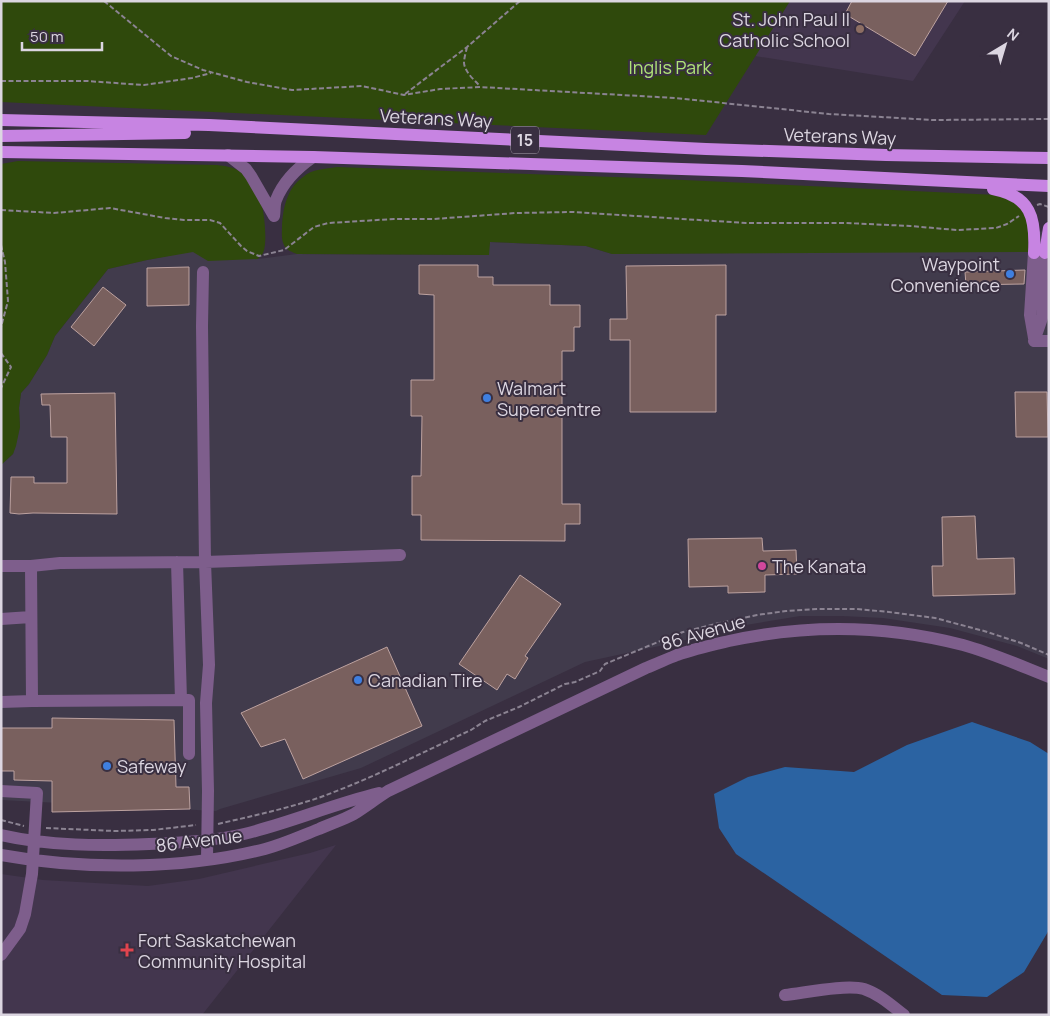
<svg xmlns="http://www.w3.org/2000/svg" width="1050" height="1016" font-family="Manrope,sans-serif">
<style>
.commercial{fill:#413b4c}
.built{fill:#43364e}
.green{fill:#2f490c}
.water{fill:#2b63a2}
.building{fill:#79605e;stroke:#bda2a0}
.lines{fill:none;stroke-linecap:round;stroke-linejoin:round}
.path{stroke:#8b8392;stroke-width:2;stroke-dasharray:5 2.5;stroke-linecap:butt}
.minor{stroke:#7e5e8c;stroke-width:12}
.major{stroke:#c784e2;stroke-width:12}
.education-dot{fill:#8d6e63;stroke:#392f41;stroke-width:2}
.shop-dot{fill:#3f7fe0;stroke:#392f41;stroke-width:2}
.hotel-dot{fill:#d1479c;stroke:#392f41;stroke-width:2}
.health-dot{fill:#e0444e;stroke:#392f41;stroke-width:2}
.labels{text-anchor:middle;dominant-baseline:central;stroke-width:4;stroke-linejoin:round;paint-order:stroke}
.shield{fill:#392f41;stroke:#aba4b1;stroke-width:1}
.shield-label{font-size:16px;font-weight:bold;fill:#dcd6e1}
.poi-label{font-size:18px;fill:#dcd6e1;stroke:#392f41;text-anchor:start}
.park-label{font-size:18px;fill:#afe378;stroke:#392f41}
.street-label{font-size:18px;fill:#dcd6e1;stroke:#392f41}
</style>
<rect width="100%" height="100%" fill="#392f41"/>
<path class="commercial" d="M1049 231V659L1017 646 950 628 883 618 842 616H800L728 628 678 642 585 662 361 768 220 809 216 811 1 800V465L13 454 20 427 19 408 21 393 29 384 47 355 55 336 108 269 147 260 193 251 258 259 297 254 488 255 490 242 586 246 612 254 738 253Z"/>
<path class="built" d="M790 1H965L913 81 755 56Z
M336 845 202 1015H1V874L43 880 148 886 199 879 310 853Z"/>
<path class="green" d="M1 1H790L706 135 1 102Z
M18 161 217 165C225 166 233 167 239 171 248 177 255 189 260 199 264 208 268 243 263 253 263 254 259 257 258 259L208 261 193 252 147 260 108 269 55 336 47 355 29 384 21 393 19 408 20 427 16 446 13 454 1 465V164Z
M337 167 641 178 997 195 1014 201 1030 221V252L612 254 586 246 490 242 489 255 297 254C292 252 286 250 284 245 281 239 282 233 282 226 283 208 287 188 303 177 312 169 325 169 337 167Z"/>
<path class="water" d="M972 722 1030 742 1049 754V930L1024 972 987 997 942 995 736 854 719 828 714 794 748 777 785 767 854 772 907 745Z"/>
<path class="building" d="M852 1H948L915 56 845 14Z
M419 265H478V277H493V285H550V305H580V327H574V351H562V504H580V524H565V541L421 540V515H412V476H421L422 416H411V380H434V295L419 294Z
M726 265V315H716V412H630V340H610V319H627L626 266Z
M189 267V305L147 306V268Z
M1025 270 1024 284 966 285 965 272Z
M103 287 126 305 94 346 71 327Z
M1015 392H1047L1048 437H1016Z
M115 393 117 514 33 513 19 514 10 513 11 477H34V483H67V437H51L50 405H42L41 394Z
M975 516 977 559 1014 558 1015 594 933 596 932 566H943L942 517Z
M762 538 763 551 796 550 797 574 765 575V592L728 593V586L689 587 688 539Z
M520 575 561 604 525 656 528 658 515 679 507 674 497 690 459 664Z
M387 647 422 726 303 779 285 739 261 747 241 713Z
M52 718 174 720 176 787H189L190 809 52 812V781L14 780V771H1V728H52Z"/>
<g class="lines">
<path class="path" d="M104 1 171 56 203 70 247 82 292 90 362 86 404 95 440 89 480 87 675 98 829 114 933 120 1049 119
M467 47C466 52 464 58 464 63 465 72 474 80 480 86
M1 81H87L144 85 192 78 211 73
M405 94 467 47 520 1
M1037 205 1040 204 1049 207
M1 210 54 213 110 208 165 218 184 220H210L220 223 241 246 247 251 259 256 284 250 314 227 328 223 394 219H434L516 213 573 212 746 223H846L910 226 957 230 996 228 1007 224 1019 216
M1 245 5 262 8 301 1 327
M1 353 11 367 1 388
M1 820 24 826
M218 824C252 816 285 809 318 798 371 779 421 753 471 730L485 721 519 707 565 684 575 682 600 671 605 664 670 637 683 632 715 624 757 615 786 611 818 609H857L889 612 935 618 984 631 1021 643 1049 655
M46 828 114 831 153 830 196 825"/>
<path class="minor" d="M228 155 246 169 251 176 274 216
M274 216C275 211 274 205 276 200 283 182 297 168 313 157
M203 272 202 326 205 562 209 665 206 703 208 791 207 859
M1034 338 1030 315 1034 253
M1034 341 1042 318 1045 253
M1034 341H1049
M177 562 181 700
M1 566H31L60 563 205 562 400 555
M1 619 31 617
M32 701 189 700V754
M1 702 32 701 31 566
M1 791 37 793 32 874 25 914 20 929 1 955
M1 835C50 846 100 846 149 844 181 843 213 841 244 834 290 823 333 804 379 793
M1 855C84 870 183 870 265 849 284 844 301 836 319 829 330 824 343 820 354 814 365 807 377 798 388 791L646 668C656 664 667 659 677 655 694 649 712 645 729 641 807 624 886 625 963 645 992 653 1021 666 1049 677
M785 995C804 993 846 984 864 989 879 994 891 1005 904 1015"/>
<path class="major" d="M1 120 209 125 706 149 886 155 1049 158
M1 136 185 133
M1 152 313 157 742 171 1049 186
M993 189C1031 196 1036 218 1034 253
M1045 253 1049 228"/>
</g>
<circle class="education-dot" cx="860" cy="29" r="5"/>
<g class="shop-dot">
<circle cx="1010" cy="274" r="5"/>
<circle cx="487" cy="398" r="5"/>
<circle cx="358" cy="680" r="5"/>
<circle cx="107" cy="766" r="5"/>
</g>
<circle class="hotel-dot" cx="762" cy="566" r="5"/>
<path class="health-dot" d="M124.5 942.5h5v5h5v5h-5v5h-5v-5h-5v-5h5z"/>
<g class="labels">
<rect class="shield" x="511" y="126.5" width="28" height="27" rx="4"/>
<g class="shield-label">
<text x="525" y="140">15</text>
</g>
<g class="poi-label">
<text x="850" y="19" text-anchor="end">St. John Paul II<tspan x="850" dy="21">Catholic School</tspan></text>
<text x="1000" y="264" text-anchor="end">Waypoint<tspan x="1000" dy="21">Convenience</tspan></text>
<text x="497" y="388">Walmart<tspan x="497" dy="21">Supercentre</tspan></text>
<text x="772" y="566">The Kanata</text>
<text x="368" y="680">Canadian Tire</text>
<text x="117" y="766">Safeway</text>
<text x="138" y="940">Fort Saskatchewan<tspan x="138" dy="21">Community Hospital</tspan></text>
</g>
<g class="park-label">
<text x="670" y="67">Inglis Park</text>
</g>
<g class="street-label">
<text transform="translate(436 118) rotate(3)">Veterans Way</text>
<text transform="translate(840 136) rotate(2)">Veterans Way</text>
<text transform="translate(703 632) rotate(-16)">86 Avenue</text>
<text transform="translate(199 840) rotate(-7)">86 Avenue</text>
</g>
</g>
<rect width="1050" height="1016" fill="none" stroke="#dcd6e1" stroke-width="5"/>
<g transform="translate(1005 45) rotate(38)" stroke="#392f41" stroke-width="4" paint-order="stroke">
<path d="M0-4L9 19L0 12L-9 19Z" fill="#dcd6e1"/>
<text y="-8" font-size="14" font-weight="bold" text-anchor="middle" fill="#dcd6e1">N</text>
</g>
<path d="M22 42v8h80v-8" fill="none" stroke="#dcd6e1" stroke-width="2.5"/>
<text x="30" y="42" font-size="15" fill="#dcd6e1" stroke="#392f41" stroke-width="4" paint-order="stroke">50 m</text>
</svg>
